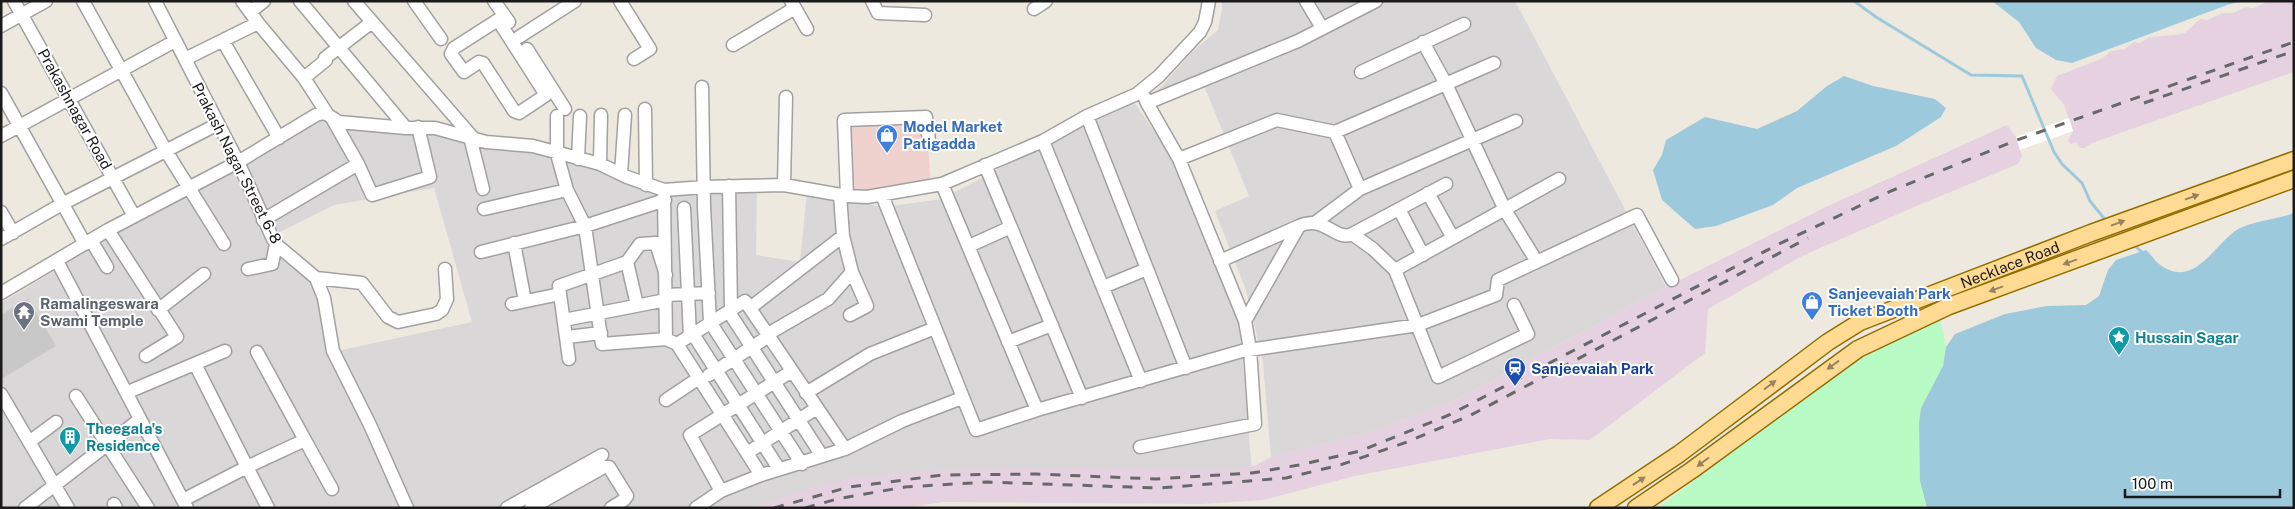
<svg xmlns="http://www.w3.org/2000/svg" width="2295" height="509" font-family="'Public Sans',sans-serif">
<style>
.residential{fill:#d9d7d7;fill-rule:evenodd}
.commercial{fill:#efd1cd}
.industrial{fill:#e6d1e0}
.religious{fill:#c8c8c8}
.park{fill:#b8fbc4}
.water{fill:#9dc9dd}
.pier{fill:#fff}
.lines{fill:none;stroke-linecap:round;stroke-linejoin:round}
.stream{stroke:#9dc9dd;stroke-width:3}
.minor-casing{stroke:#a1a1a1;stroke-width:15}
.major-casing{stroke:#916e00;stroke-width:19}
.minor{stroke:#fff;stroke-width:12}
.major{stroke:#ffda92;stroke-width:16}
.rail{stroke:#686868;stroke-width:3;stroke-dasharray:10 10;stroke-linecap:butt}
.oneway{fill:#98845c}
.labels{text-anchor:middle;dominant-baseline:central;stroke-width:4;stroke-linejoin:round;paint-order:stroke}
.street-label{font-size:15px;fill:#1a1a1a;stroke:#fff}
.shop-label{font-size:15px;font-weight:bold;fill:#366cbe;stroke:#fff;text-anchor:start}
.worship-label{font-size:15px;font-weight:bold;fill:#5b616d;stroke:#fff;text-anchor:start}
.culture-label{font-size:15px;font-weight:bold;fill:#0d838f;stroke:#fff;text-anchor:start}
.transit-label{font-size:15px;font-weight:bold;fill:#164399;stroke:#fff;text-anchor:start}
</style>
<rect width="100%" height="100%" fill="#ede9df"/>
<path class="residential" d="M1222 1H1515L1666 287 1452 402 1367 433 1271 457 1263 362 1246 290 1215 211 1249 196 1201 78 1154 95 1192 52 1218 30 1222 9Z
M1131 98 1178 165 1240 328 1252 473 781 508H190L61 260 316 117 529 144 664 188 757 187 756 255 800 262 807 192 884 207 942 199ZM434 188 472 322 337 351 316 281 274 235 334 205Z
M56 270 138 428 181 508H1V303Z"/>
<path class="commercial" d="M926 119 931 187 848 195 845 121Z"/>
<path class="industrial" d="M2269 1H2294V72L2092 143 2084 148H2080L2076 143 2071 144 2068 141 2073 131 2064 105 2051 89 2057 76 2103 58 2111 51 2125 49 2134 42 2140 43 2149 37 2175 35 2185 33 2200 19 2208 20 2222 13H2233L2245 7 2253 8Z
M2007 125 2016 137 2022 156 2018 164 1919 205 1802 256 1708 309 1705 353 1590 440 1550 439 1355 476 1263 500 1202 504 942 502 906 508H752L788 495 849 478 948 469 1079 468 1231 469 1256 465 1271 457 1367 433 1452 402 1666 287 1828 206Z"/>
<path class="religious" d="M28 299 56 346 1 379V315Z"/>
<path class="park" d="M1940 319 1946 347 1943 366 1921 408 1919 422 1920 481 1927 508H1658L1836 373 1869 354Z"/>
<path class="water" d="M1992 1H2243L2227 5 2072 63 2056 60 2036 48 2019 22Z
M1844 76 1873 86 1935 99 1946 108 1941 117 1896 146 1797 188 1773 205 1716 226 1695 229 1662 200 1653 170 1662 155 1666 140 1705 117 1757 129 1797 111 1827 86Z
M2294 213V508H1927L1920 481 1919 422 1921 408 1943 366 1946 347 1955 334 2005 314 2047 306 2086 305 2099 296 2108 270 2116 260 2146 250C2151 254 2154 260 2159 264 2194 291 2214 244 2238 229 2253 221 2277 219 2294 213Z"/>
<path class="pier" d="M2069 118 2073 131 2020 150 2016 137Z"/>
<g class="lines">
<path class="stream" d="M1854 1 1876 17 1971 75 2022 76 2054 152 2062 164 2082 183 2090 201 2107 222
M2133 244 2143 253"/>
<g class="minor-casing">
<path id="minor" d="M14 1 134 216
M83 1 166 151 224 244
M155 1 238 162 273 239 278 246 316 278 324 298 333 351 370 425 407 508
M242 1 258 23
M300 1 406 128
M354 1 474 139
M414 1 441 39
M494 1 509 22
M620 1 650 49 634 59
M791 1 807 29
M872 1 878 13 925 15
M1306 1 1322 28
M1034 9 1046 1
M250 12 264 1
M498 20 546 95 519 113 514 111 483 63 479 62 464 72 451 54 454 48 504 16
M1 26 46 1
M519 37 575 1
M223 41 279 138
M1423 42 1446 84 1505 210 1537 262
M733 45 795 8
M527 49 565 109
M185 59 258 23 304 78 328 115 339 122 406 128H435L486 142 533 146 600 164 627 177 664 190 704 187 784 185 847 196 867 197 942 184 1043 141 1087 116 1137 94 1159 76 1200 32 1205 22 1209 1
M1361 72 1464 24
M304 78 326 60 325 58 372 22
M702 87 704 207 710 322 802 464
M1 93 85 244
M1144 96 1147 103 1298 41 1376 1
M645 109 646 185
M557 116V154L567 190 585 226 602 344 666 339 677 344 745 301 845 449
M1087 116 1186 368
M332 118 358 164 372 195 430 177 418 127
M1 136 175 41
M470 137 483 189
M1043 141 1141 381
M578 159 580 116
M1179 159 1277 120 1335 132 1494 63
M600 164 601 115
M985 165 1082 398
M621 174 625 115
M942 184 1037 410
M784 185 786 97
M729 186 731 310
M1360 189 1516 121
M1428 193 1453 238
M664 194 666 339
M882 195 976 430 1037 410 1242 351 1418 325 1496 295 1498 280 1637 215 1672 280
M847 196 844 120 926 117 929 141
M684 208 690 336
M484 209 567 190
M1399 209 1423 255
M1 212 13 233
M263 220 358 164
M1316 222 1360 189 1335 132
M108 230 177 337 146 356
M1352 234 1446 184
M1 239 62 204 218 124
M91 240 107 267
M514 243 525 301
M969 246 1011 227
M481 252 585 226 665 200
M57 261 187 508
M1220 261 1299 226
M627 262 637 305
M248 269 272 264 276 244
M1395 270 1559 179
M316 278 362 283 388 317 398 322 436 314 442 310 447 299 445 269
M1103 287 1147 269
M1 293 108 230 238 162 316 115 323 113 328 115
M560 294 569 359
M666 295 709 293
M512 304 560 294 559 286 627 262 640 244 656 243 666 275
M750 308 843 236
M158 310 204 274
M729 312 822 456
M850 315 867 306 852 272
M564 320 666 300
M1245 321 1299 226C1325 214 1335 242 1352 234L1373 249 1395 270 1438 377 1528 334 1514 305
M693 334 779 469
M768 334 828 299 852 272 843 236 840 195
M567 337 601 333
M1008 342 1052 325
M677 344 761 475
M195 364 247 467 305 440 257 352
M709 375 769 336
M128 392 225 351
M806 393 870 354 935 328
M1 394 68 508
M76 396 148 508
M666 400 699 378
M305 440 332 489
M29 442 56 422
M1140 447 1255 424 1250 349 1245 321 1179 159 1147 103
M747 453 817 408
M570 486 604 467H609L627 496 624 500 611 508
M721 491 690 435 792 371
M183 500 247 467 268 508
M114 504 116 508
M25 508 139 420
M507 508 602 455
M531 508 570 486 565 479
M696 508 721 491 761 475 845 449 902 421 962 398"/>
</g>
<g class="major-casing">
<g id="major">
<path id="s1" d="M1598 508 1679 454 1828 342 1860 322 2091 233 2294 160"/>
<path d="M1636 508 1692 470 1858 349 1949 306 2294 179"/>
</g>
</g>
<use href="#minor" class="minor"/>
<use href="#major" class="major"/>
<path class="rail" d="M2144 103 2294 51
M774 508 849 487 943 475 1036 474 1156 479 1252 473 1299 465 1360 451 1449 415 1779 244 1891 191 2017 140 2294 42
M805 508 837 499 905 487 987 482 1159 488 1286 478 1340 465 1407 442 1471 415 1808 238"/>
</g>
<defs><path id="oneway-solid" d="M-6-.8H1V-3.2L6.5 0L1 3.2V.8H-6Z" transform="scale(1.25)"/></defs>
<g class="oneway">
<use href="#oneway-solid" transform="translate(2192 197) rotate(-20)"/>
<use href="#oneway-solid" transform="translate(2118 223) rotate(-20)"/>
<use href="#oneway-solid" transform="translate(2070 262) rotate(160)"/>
<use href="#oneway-solid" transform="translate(1996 289) rotate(160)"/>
<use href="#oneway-solid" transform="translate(1833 365) rotate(144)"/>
<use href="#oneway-solid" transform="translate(1770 385) rotate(-37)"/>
<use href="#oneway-solid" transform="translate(1703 462) rotate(143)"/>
<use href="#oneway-solid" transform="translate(1639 481) rotate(-34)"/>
</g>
<defs>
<g id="shop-pin" transform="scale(1.125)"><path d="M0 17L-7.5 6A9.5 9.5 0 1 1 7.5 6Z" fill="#3f7fe0" stroke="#fff"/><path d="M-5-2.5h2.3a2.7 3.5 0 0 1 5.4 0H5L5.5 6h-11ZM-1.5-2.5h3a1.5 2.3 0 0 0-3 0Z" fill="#fff"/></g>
<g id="temple-pin" transform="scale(1.125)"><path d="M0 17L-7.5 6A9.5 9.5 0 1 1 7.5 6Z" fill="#6b7280" stroke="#fff"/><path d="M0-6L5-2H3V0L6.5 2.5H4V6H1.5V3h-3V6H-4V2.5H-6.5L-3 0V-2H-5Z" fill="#fff"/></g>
<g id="sight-pin" transform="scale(1.125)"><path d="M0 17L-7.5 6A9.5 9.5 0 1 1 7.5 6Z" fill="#0f9aa8" stroke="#fff"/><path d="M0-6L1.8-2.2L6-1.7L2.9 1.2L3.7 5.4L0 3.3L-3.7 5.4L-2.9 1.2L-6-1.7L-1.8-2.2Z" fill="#fff"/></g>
<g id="station-pin" transform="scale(1.125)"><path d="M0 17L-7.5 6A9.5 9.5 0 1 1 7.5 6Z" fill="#1a4fb4" stroke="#fff"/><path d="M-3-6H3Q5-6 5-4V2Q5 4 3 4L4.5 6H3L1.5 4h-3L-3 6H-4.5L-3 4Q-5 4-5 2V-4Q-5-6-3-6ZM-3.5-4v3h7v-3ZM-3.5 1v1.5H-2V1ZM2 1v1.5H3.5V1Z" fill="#fff"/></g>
<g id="building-pin" transform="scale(1.125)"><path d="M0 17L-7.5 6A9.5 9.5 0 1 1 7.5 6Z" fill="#0f9aa8" stroke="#fff"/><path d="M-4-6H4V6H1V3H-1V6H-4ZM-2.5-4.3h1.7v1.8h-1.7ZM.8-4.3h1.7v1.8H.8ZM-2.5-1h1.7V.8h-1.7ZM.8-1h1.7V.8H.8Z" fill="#fff"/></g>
</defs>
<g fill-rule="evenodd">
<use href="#shop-pin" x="887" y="135"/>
<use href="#shop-pin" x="1812" y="302"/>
<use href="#temple-pin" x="24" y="312"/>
<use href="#sight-pin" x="2119" y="337"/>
<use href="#station-pin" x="1515" y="368"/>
<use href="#building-pin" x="70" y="437"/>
</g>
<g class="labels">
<g class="street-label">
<text transform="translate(75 109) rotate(61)">Prakashnagar Road</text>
<text transform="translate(237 163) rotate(63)">Prakash Nagar Street 6-8</text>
<text stroke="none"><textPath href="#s1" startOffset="482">Necklace Road</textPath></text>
</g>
<g class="shop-label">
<text x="903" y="126">Model Market<tspan x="903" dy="17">Patigadda</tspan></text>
<text x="1828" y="293">Sanjeevaiah Park<tspan x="1828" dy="17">Ticket Booth</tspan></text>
</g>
<g class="worship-label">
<text x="40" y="303">Ramalingeswara<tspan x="40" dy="17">Swami Temple</tspan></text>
</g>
<g class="culture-label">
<text x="2135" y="337">Hussain Sagar</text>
<text x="86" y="428">Theegala's<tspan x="86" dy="17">Residence</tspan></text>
</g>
<g class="transit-label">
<text x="1531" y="368">Sanjeevaiah Park</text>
</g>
</g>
<rect width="2295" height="509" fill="none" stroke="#1a1a1a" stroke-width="5"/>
<path d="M2125 489v8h155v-8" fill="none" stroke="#1a1a1a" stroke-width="2.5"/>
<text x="2132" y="489" font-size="15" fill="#1a1a1a" stroke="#ffffff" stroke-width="4" paint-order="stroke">100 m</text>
</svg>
